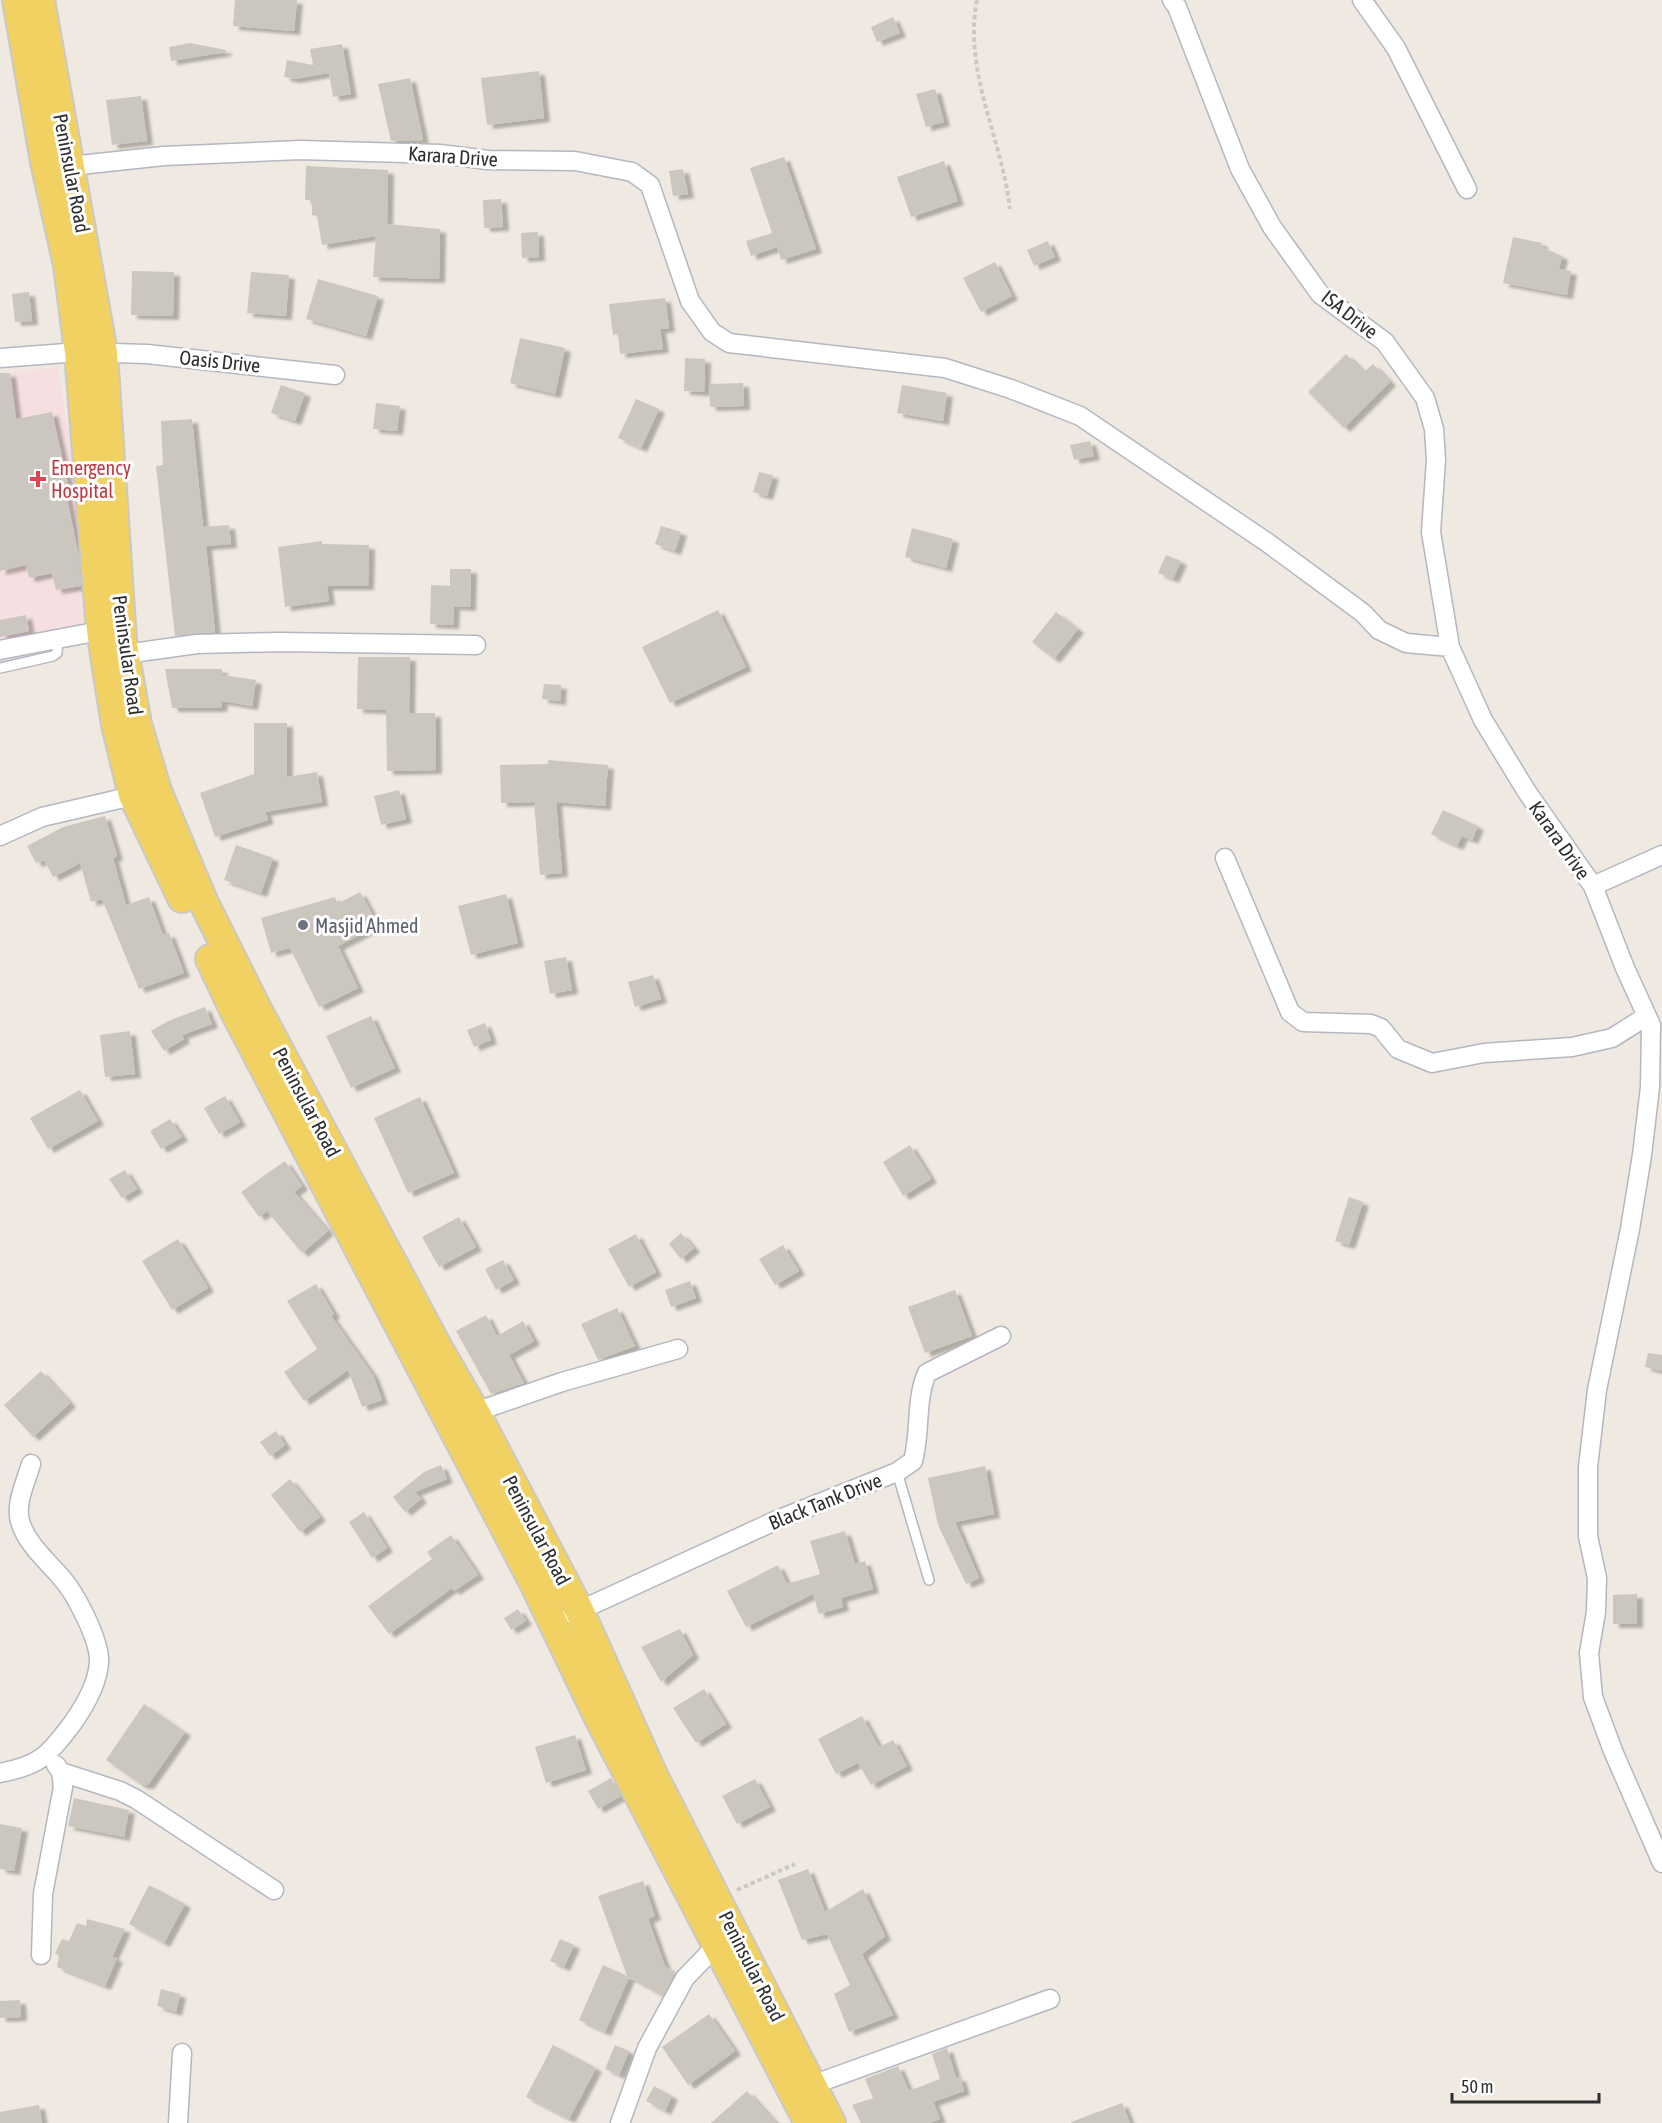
<svg xmlns="http://www.w3.org/2000/svg" width="1662" height="2123" font-family="'Asap Condensed',sans-serif">
<style>
.medical{fill:#f5dfe0}
.building{fill:#cbc7bf;filter:url(#shadow)}
.lines{fill:none;stroke-linecap:round;stroke-linejoin:round}
.service-casing{stroke:#b4b7c1;stroke-width:12}
.minor-casing{stroke:#b4b7c1;stroke-width:21}
.primary-casing{stroke:#c9c9c9;stroke-width:32}
.path{stroke:#c9c9c9;stroke-width:4;stroke-dasharray:4.5 3;stroke-linecap:butt}
.service{stroke:#fff;stroke-width:9}
.minor{stroke:#fff;stroke-width:18}
.primary{stroke:#f2d163;stroke-width:28}
.health-dot{fill:#e0444e;stroke:#fff;stroke-width:2}
.worship-dot{fill:#6b7280;stroke:#fff;stroke-width:2}
.labels{text-anchor:middle;dominant-baseline:central;stroke-width:6;stroke-linejoin:round;paint-order:stroke}
.street-label{font-size:20px;fill:#2e2e2e;stroke:#fff}
.health-label{font-size:20px;fill:#be3a42;stroke:#fff;text-anchor:start}
.worship-label{font-size:20px;fill:#5b616d;stroke:#fff;text-anchor:start}
</style>
<defs>
<filter id="shadow"><feDropShadow dx="6" dy="4" stdDeviation="1.5" flood-color="#0004"/></filter>
</defs>
<rect width="100%" height="100%" fill="#efe9e1"/>
<path class="medical" d="M58 367 92 584 91 623 71 631 0 646V374Z"/>
<path class="building" d="M235 0H297L294 31 233 26Z
M893 17 900 33 877 42 871 27Z
M190 43 226 50V52L171 61 169 47Z
M342 44 351 94 333 97 329 73 294 79 284 77 287 60 313 65 310 49Z
M539 71 544 118 487 125 481 78Z
M410 78 423 140 391 141 378 84Z
M935 89 944 122 926 127 916 94Z
M141 96 147 141 112 145 106 100Z
M784 157 816 249 781 260 777 247 751 256 746 241 772 233 750 168Z
M944 161 958 201 911 217 897 177Z
M306 166 388 170 387 224 440 229 439 279 373 277 376 236 322 245 317 216 312 215V200H305Z
M683 169 688 194 673 196 669 171Z
M501 199 503 227 484 228 483 200Z
M538 232 539 257 522 258 521 233Z
M1513 237 1542 243 1541 247 1562 256 1559 269 1571 271 1567 295 1503 283Z
M1048 241 1055 257 1034 266 1027 250Z
M995 262 1012 296 981 312 963 278Z
M132 271 174 272 173 316 131 315Z
M251 272 289 275 286 316 247 313Z
M318 279 378 296 366 336 306 319Z
M29 292 32 321 15 322 12 294Z
M665 298 669 328 660 329 663 349 620 354 618 334 613 335 609 304Z
M520 338 565 348 555 394 510 383Z
M1346 354 1364 372 1373 364 1390 382 1344 428 1308 392Z
M685 358 705 359 704 392 684 391Z
M0 373H10L16 419 52 412 69 489H65L79 557 81 586 56 590 52 573 29 578 26 565 0 571Z
M743 383 744 406 710 407 709 384Z
M281 385 305 393 295 421 271 413Z
M902 385 947 393 943 421 897 413Z
M636 399 659 409 641 448 618 438Z
M376 403 400 406 397 431 373 429Z
M192 419 203 527 229 525 231 544 206 546 215 632 175 636 156 466 163 465 161 421Z
M1090 441 1094 456 1074 460 1070 445Z
M759 472 773 475 767 496 753 492Z
M661 526 681 532 675 551 655 544Z
M912 528 953 539 946 568 905 557Z
M322 541V544L369 545 368 586H327L329 601 285 607 278 547Z
M1166 555 1181 561 1173 579 1158 573Z
M450 569H471L470 607 454 606 453 625 430 624 431 585 450 586Z
M718 610 746 667 670 703 642 647Z
M1056 612 1078 629 1054 659 1032 642Z
M26 615 29 631 0 637V620Z
M358 657H410L409 713H435L436 770 387 771 386 710 357 709Z
M165 669H222V675L256 680 252 706 222 701 221 708H172Z
M544 684 561 685 560 701 542 699Z
M254 723H287V777L317 772 322 802 265 812 268 820 215 837 200 793 254 774Z
M548 760 608 765 605 806 556 802 562 873 540 875 534 802 501 803 500 765 548 764Z
M399 790 406 819 381 825 374 796Z
M1443 810 1478 826 1472 840 1462 836 1457 846 1431 834Z
M105 816 117 856 113 858 126 905 149 897 163 935 169 933 184 973 139 989 102 899 91 902 80 863 53 877 44 860 36 863 27 846 63 827Z
M236 845 273 858 261 893 224 880Z
M360 892 378 925 338 946 358 988 319 1007 290 948 271 953 261 918 335 897 337 904Z
M506 894 518 943 471 955 458 906Z
M566 957 572 990 550 994 544 961Z
M653 975 661 999 635 1007 628 982Z
M205 1007 212 1024 182 1035 184 1039 164 1051 151 1031 168 1021Z
M371 1016 395 1068 351 1088 326 1036Z
M485 1023 491 1040 474 1047 467 1030Z
M130 1031 135 1074 105 1077 100 1035Z
M80 1090 98 1121 48 1149 30 1118Z
M225 1096 240 1122 219 1134 204 1108Z
M420 1097 454 1173 408 1193 374 1118Z
M170 1119 182 1137 161 1149 150 1131Z
M910 1145 931 1179 903 1196 883 1162Z
M285 1161 302 1186 294 1192 328 1231 302 1253 267 1211 259 1217 241 1192Z
M125 1170 137 1189 122 1198 109 1179Z
M1349 1197 1363 1202 1349 1245 1335 1241Z
M459 1217 476 1247 439 1267 422 1237Z
M681 1233 694 1248 681 1259 669 1244Z
M636 1234 656 1272 629 1287 608 1249Z
M178 1239 208 1288 172 1310 142 1261Z
M783 1245 799 1271 775 1285 759 1259Z
M503 1260 514 1280 496 1290 485 1269Z
M690 1281 696 1298 671 1307 665 1290Z
M316 1284 334 1314 331 1316 373 1375 382 1400 362 1407 348 1370 304 1401 284 1372 317 1349 287 1301Z
M955 1290 972 1336 925 1353 908 1307Z
M617 1308 635 1346 598 1360 581 1324Z
M486 1315 497 1336 523 1321 534 1341 509 1355 524 1383 491 1394 456 1331Z
M1648 1353 1662 1355V1371L1645 1367Z
M41 1371 70 1403 33 1437 4 1405Z
M276 1431 285 1445 270 1456 260 1442Z
M441 1465 447 1479 415 1492 421 1499 405 1512 393 1497 424 1472Z
M985 1466 994 1514 955 1522 979 1578 966 1584 938 1525 928 1478Z
M290 1479 320 1517 300 1532 271 1495Z
M364 1512 387 1548 372 1558 349 1522Z
M845 1531 855 1564 865 1561 873 1589 841 1598 843 1607 819 1614 813 1594 746 1627 727 1591 778 1565 787 1584 820 1574 810 1541Z
M451 1535 478 1575 454 1591 452 1588 389 1634 368 1606 432 1559 427 1552Z
M1637 1594V1624H1613V1595Z
M518 1609 526 1621 511 1630 504 1618Z
M680 1629 693 1655 661 1682 641 1647Z
M704 1689 726 1724 696 1743 673 1708Z
M144 1704 185 1732 148 1785H142L106 1760Z
M862 1716 879 1747 893 1740 907 1766 871 1785 858 1763 836 1774 818 1739Z
M575 1735 586 1770 546 1783 535 1747Z
M611 1778 621 1796 598 1809 588 1791Z
M755 1779 770 1807 737 1824 722 1796Z
M74 1798 129 1810 124 1837 68 1826Z
M0 1824 22 1828 14 1871 0 1869Z
M808 1869 825 1912 863 1889 885 1936 862 1954 893 2015 849 2032 834 1994 850 1985 827 1934 802 1940 778 1880Z
M643 1881 655 1916 648 1919 665 1966 675 1973 663 1996 629 1977 605 2032 579 2020 603 1965 627 1976 598 1896Z
M149 1885 185 1904 164 1943 129 1924Z
M87 1919 125 1929 112 1957 117 1958 105 1986 57 1967 59 1956 55 1953 62 1939 69 1941 77 1923 86 1926Z
M560 1939 574 1945 564 1967 550 1961Z
M161 1989 180 1994 176 2012 157 2006Z
M20 2000 21 2017 0 2018V2001Z
M709 2014 735 2051 688 2085 662 2047Z
M553 2045 596 2068 569 2119 526 2097Z
M615 2045 629 2051 619 2075 605 2069Z
M947 2048 956 2078 960 2077 964 2091 933 2102 940 2119 929 2123H861L852 2105 873 2098 865 2079 898 2066 909 2091 940 2079 932 2054Z
M654 2086 672 2096 665 2111 646 2101Z
M747 2091 776 2123H711Z
M1122 2103 1130 2123H1072L1071 2122Z
M39 2105 42 2123H0V2112Z"/>
<g class="lines">
<g class="service-casing">
<path id="service" d="M0 668 53 656 57 653 58 638
M897 1472 929 1580"/>
</g>
<g class="minor-casing">
<path id="minor" d="M1172 0 1177 7 1240 169 1272 227 1320 294 1385 342 1425 398 1434 429 1436 460 1431 532 1450 647 1483 720 1527 792 1593 886 1625 968 1651 1025
M1362 0 1396 48 1467 189
M70 166 164 156 300 150 440 154 488 160 575 161 632 172 650 185 690 301 712 332 729 343 945 368 1011 389 1080 416 1268 543 1363 613 1379 630 1406 643 1450 647
M0 358 79 352 147 354 335 375
M0 650 110 629
M125 654 197 644 280 642 476 645
M0 836 42 817 141 794
M1225 858 1290 1012 1303 1022 1371 1024 1381 1028 1398 1049 1432 1063 1484 1053 1572 1047 1612 1038 1647 1016
M1593 886 1662 855
M1651 1025 1650 1087 1642 1155 1630 1229 1597 1390 1588 1467V1536L1597 1578 1596 1612 1589 1653 1593 1697 1613 1751 1662 1863
M475 1412 562 1382 678 1349
M572 1614 777 1520 897 1472 913 1461C921 1431 915 1401 927 1373L1001 1336
M61 1772 120 1791 136 1799 274 1890
M0 1773C41 1765 47 1756 72 1724 84 1707 98 1684 99 1662 100 1640 75 1592 60 1576 46 1560 26 1543 20 1521 15 1503 26 1482 31 1464
M41 1955 43 1894 63 1787 61 1772 56 1765
M812 2085 1050 1999
M178 2123 182 2053
M620 2123 647 2048 685 1978 716 1946"/>
</g>
<g class="primary-casing">
<path id="primary" d="M17 0 45 162 68 265 79 352 101 630 116 725 133 795 182 898
M40 0 103 353 122 640 137 724 157 791 203 901 257 1009 438 1348 475 1412 579 1610 653 1775 831 2123
M210 959 235 1012 534 1583 599 1718 809 2123"/>
</g>
<path class="path" d="M977 0C963 72 1002 138 1010 209
M737 1890 795 1864"/>
<use href="#service" class="service"/>
<use href="#minor" class="minor"/>
<use href="#primary" class="primary"/>
</g>
<path class="health-dot" d="M35 470h6v6h6v6h-6v6h-6v-6h-6v-6h6z"/>
<circle class="worship-dot" cx="303" cy="925" r="6"/>
<g class="labels">
<g class="street-label">
<text transform="translate(453 156) rotate(4)">Karara Drive</text>
<text transform="translate(72 173) rotate(79)">Peninsular Road</text>
<text transform="translate(1350 314) rotate(38)">ISA Drive</text>
<text transform="translate(220 361) rotate(6)">Oasis Drive</text>
<text transform="translate(128 655) rotate(82)">Peninsular Road</text>
<text transform="translate(1560 840) rotate(55)">Karara Drive</text>
<text transform="translate(307 1102) rotate(62)">Peninsular Road</text>
<text transform="translate(825 1501) rotate(-22)">Black Tank Drive</text>
<text transform="translate(537 1530) rotate(62)">Peninsular Road</text>
<text transform="translate(752 1966) rotate(63)">Peninsular Road</text>
</g>
<g class="health-label">
<text x="51" y="467">Emergency<tspan x="51" dy="23">Hospital</tspan></text>
</g>
<g class="worship-label">
<text x="315" y="925">Masjid Ahmed</text>
</g>
</g>
<path d="M1452 2093v9h147v-9" fill="none" stroke="#2e2e2e" stroke-width="3"/>
<text x="1461" y="2093" font-size="18" fill="#2e2e2e" stroke="#ffffff" stroke-width="4.5" paint-order="stroke">50 m</text>
</svg>
